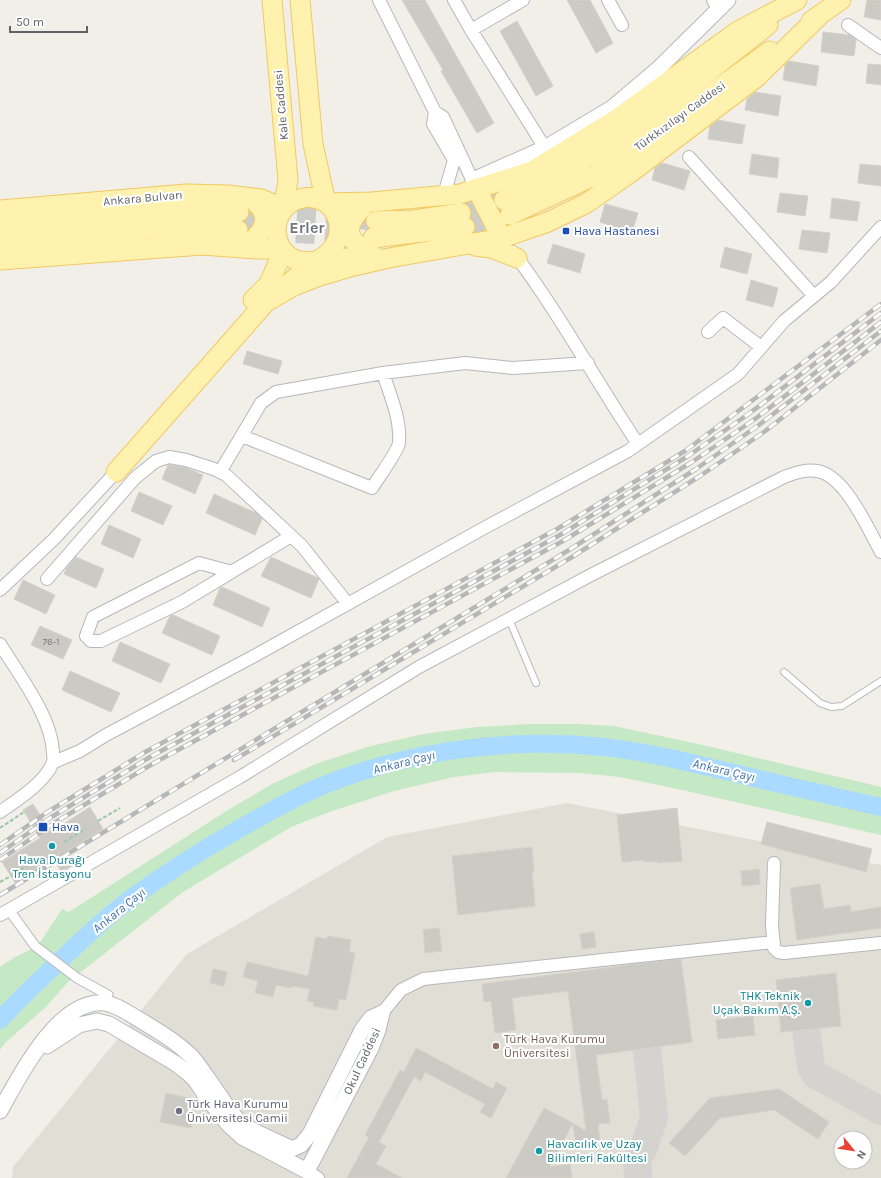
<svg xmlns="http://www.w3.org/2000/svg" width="881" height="1178" font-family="Karla,sans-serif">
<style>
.education{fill:#e1ded6;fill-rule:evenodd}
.green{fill:#c5e8c5}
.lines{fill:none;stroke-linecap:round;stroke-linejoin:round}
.river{stroke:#aadaff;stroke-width:18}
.taxiway{stroke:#d4d3d0;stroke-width:28}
.building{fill:#cccac5;stroke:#d6d1c6}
.primary-tunnel{stroke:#ccccc8;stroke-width:19;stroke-dasharray:19 10;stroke-linecap:butt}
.service-casing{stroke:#b5b8bc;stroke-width:8}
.pedestrian-casing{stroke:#b5b8bc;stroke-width:11}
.minor-casing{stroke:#b5b8bc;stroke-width:14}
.tertiary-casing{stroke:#b5b8bc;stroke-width:17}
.primary-casing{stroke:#f2c960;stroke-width:21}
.path{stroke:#9cc7a9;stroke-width:2;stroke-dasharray:4 2;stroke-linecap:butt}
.service{stroke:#fff;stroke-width:6}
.pedestrian{stroke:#fff;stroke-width:9}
.minor{stroke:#fff;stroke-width:12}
.tertiary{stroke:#fff;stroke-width:15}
.primary{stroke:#fff2af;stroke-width:19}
.rail-casing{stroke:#b6b7b8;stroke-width:4.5}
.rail{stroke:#fff;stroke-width:3;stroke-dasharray:9;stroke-linecap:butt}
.transit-dot{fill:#1a4fb4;stroke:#fff;stroke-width:1.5}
.culture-dot{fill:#0f9aa8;stroke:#fff;stroke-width:1.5}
.education-dot{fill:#8d6e63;stroke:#fff;stroke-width:1.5}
.worship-dot{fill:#6b7280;stroke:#fff;stroke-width:1.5}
.labels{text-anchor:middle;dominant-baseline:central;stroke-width:4;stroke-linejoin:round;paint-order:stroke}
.number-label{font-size:10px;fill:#7a7d7f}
.street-label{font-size:12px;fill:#5f6368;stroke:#fff}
.transit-label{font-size:12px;fill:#164399;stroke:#fff;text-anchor:start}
.culture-label{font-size:12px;fill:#0d838f;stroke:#fff}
.education-label{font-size:12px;fill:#785e54;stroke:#fff;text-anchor:start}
.worship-label{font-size:12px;fill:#5b616d;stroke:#fff;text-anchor:start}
.water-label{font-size:13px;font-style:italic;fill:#4174aa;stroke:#fff}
.district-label{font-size:16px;font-weight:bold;fill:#70757a;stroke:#fff}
</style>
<rect width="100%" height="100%" fill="#f1efe8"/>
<path class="education" d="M567 803 881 865V1178H12L13 1167 187 954 387 837ZM841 1138H865V1162H841Z"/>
<path class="green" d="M530 724H578L614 726 698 744 881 787V835L678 789 620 777 580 773 495 772 454 777 394 791 329 812 291 827 183 892 68 982 46 1007 5 1043 0 1050V967L15 957 38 946 62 909 69 912 228 810 272 784 318 763 371 746 424 734 477 727Z"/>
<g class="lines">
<path class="river" d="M0 1020C21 997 44 976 66 955 85 937 104 919 125 903 152 882 181 864 210 846 242 827 274 808 308 792 400 751 505 737 604 747 650 752 694 764 738 774 786 786 833 796 881 807"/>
<path class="taxiway" d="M806 1029 811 1067 816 1075 881 1111
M638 1178 637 1159 643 1150 654 1118 647 1048"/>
</g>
<path class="building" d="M402 0H425L494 123 477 133 441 71 443 70Z
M567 0H590L613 43 596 53Z
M867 0H881V20L864 17Z
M517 21 553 86 536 96 500 31Z
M823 32 850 35 856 40 854 56 821 52Z
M789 61 819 66 816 86 783 80 785 65Z
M868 64 881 65V85L866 83Z
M755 92 781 96 778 116 745 110 747 99Z
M718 120 745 125 742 144 708 139 710 126Z
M752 154 779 158 777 178 749 174Z
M662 163 690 171 684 190 652 180 655 168Z
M860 164 881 166V186L858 183Z
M780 193 808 196 805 216 777 212Z
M832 198 860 202 857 221 830 218Z
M605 204 638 213 632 232 600 222Z
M802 230 830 233 827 253 799 249Z
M553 244 585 254 580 273 547 263Z
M725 247 752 254 747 274 720 267Z
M751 280 778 288 773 307 746 300Z
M247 351 282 361 278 374 243 364Z
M168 465 184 467 203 475 195 494 162 479Z
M139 492 172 506 163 525 131 511Z
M214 494 256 513 262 519 255 535 206 513Z
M109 525 141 539 133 558 101 544Z
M76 557 104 569 96 588 64 574 66 569Z
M271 557 318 578 319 579 311 598 261 576Z
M23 580 55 595 46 614 14 599Z
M222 587 270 608 262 627 213 605 220 588Z
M173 615 220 636 212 655 162 633 170 616Z
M40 626 72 640 63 659 31 645Z
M120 642 170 664 161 683 112 661Z
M70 671 120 693 111 712 62 690Z
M33 804 51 832 90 807 103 829 64 853 72 865 61 871 54 860 16 884 2 862 40 838 23 810Z
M677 808 682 861 657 863V861L645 862 644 860 622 862 617 815Z
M767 822 872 849 866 872 761 844Z
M532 847 534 871H532L535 906 458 915 452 856Z
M759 869 760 884 742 886 741 871Z
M820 884 824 909 850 905 851 912 881 907V928L797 940 790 888Z
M439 928 442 951 425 953 423 930Z
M594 932 596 947 582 949 580 934Z
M327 936 351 940 349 952 355 953 346 1000 339 999 337 1010 313 1006 314 1002 307 1001 310 989 292 986 291 988 276 985 273 997 255 993 258 981 243 977 247 962 308 976 316 937 327 939Z
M681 959 692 1042 596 1055 602 1100 607 1099 610 1123 598 1124 600 1142 576 1145 573 1123 586 1131 568 991 512 998 516 1030 495 1033 491 1001 484 1002 482 984 628 965Z
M213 969 227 972 224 986 210 983Z
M836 973 841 1026 781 1032 776 980Z
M753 1016 755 1035 718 1039 716 1020Z
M416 1048 493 1089 496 1082 507 1088 491 1118 480 1112 485 1104 425 1072 421 1081 414 1077 379 1142 386 1146 376 1164 402 1178H347L369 1137 365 1135 400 1070 404 1072Z
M779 1089 829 1122 818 1139 774 1110 720 1118 685 1156 669 1143 710 1098Z
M166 1093 197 1100 191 1128 160 1122Z
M544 1108 573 1123 549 1167 570 1164 572 1178H506Z"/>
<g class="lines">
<path class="primary-tunnel" d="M239 212 376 221
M461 213 477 209 501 201
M465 227 508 216
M238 230 355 237"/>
<g class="service-casing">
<path id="service" d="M509 619 536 683
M784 672 820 703 831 707 842 706 881 681"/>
</g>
<g class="pedestrian-casing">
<path id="pedestrian" d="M9 910 35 946 77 978 108 995 105 1003"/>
</g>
<g class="minor-casing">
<path id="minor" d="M379 0 435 112 443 117 476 188
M454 0 471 30 545 148
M608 0 622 25
M713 0 718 9
M848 25 881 48
M471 30 523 0
M435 112 433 124 454 160 444 195
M689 157 814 296
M513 252C559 313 596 381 638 444
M708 332 723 318 761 347
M242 436 372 488C378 478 397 453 399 443 401 419 390 395 383 373
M220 472 261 403 276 392 383 373 465 363 513 368 588 363
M232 572 199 563 93 617 86 636 91 641H101L182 602 291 536
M47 579 135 478 156 461 169 457 186 460 214 469 226 475 302 546 348 604
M0 590 54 539 116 472
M0 644C19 675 52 717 53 753 53 756 54 760 53 762 46 782 17 800 0 812
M54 762 80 751 106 735 256 655 484 528 628 451 738 374 784 321 831 282 881 227
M774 863 772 925 774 948 778 952 784 953 881 943
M0 915 240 777 419 667 591 575 784 477C795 473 806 469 817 471 845 475 868 529 881 552
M382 1013 401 990 423 979 774 942
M307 1171 318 1178"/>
</g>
<g class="tertiary-casing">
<path id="tertiary" d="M473 180 545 148 612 108 658 69 728 0
M47 1046 79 1025 97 1021 109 1024 175 1063 188 1073 196 1081 208 1099 228 1124 242 1137 307 1171 371 1048 378 1030 382 1013
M0 1111C19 1077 58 998 105 1003 118 1005 129 1014 140 1020 158 1031 177 1042 192 1057 203 1070 212 1085 222 1099 226 1105 231 1113 236 1118 250 1132 275 1140 292 1149L301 1145 310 1134 362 1030 371 1018 382 1013"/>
</g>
<g class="primary-casing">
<path id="primary" d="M272 0 288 180 283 209
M300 0 313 144 326 203
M811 21 841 0
M476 188 502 238
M504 200C538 183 572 168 604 148 661 111 714 67 768 25
M368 202C342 227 343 238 374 256
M326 203 372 202 460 194 532 171 618 118 738 31 797 0
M0 210 186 194 228 195 262 199 283 209
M510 215 596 175 650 138 770 51
M376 221 414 220 461 213
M0 224 159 211 239 212
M373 238 465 227
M0 242 158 229 238 230
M475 246 491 248 517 258
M244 248C263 233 276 216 250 198
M0 260 202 245 256 249H282
M253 300 269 284 283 251
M266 302 294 286 320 276 354 266 389 258 502 238 548 222 587 203 630 173 757 77 820 15
M116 472 266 302 316 261C359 241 336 188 299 199 270 208 268 249 296 260 308 264 340 259 354 257"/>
</g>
<path class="path" d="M98 821 120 808
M0 828 24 812
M64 842 85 829
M20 870 41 857
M0 882 11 876"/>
<use href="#service" class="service"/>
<use href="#pedestrian" class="pedestrian"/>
<use href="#minor" class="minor"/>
<use href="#tertiary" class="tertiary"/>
<use href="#primary" class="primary"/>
<g class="rail-casing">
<path id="rail" d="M234 760 572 557 700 476 764 432 881 340
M0 845 46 813 147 751 557 529 685 451 881 304
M0 853 50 818 150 757 560 535 688 456 750 413 881 313
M0 860 54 823 154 763 563 541 692 462 755 419 881 322
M0 895 569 550 696 469 759 425 881 331"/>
</g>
<use href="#rail" class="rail"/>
</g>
<g class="transit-dot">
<rect x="562" y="227" width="8" height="8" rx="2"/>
<rect x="38" y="822" width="10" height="10" rx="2"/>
</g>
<g class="culture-dot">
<circle cx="52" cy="846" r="4"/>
<circle cx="808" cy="1003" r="4"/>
<circle cx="539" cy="1151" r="4"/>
</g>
<circle class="education-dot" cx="496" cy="1046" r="4"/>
<circle class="worship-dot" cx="179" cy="1111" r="4"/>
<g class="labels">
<g class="number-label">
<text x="51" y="642">76-1</text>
</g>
<g class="street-label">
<text transform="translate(281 105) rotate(-95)">Kale Caddesi</text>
<text transform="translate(680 116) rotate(-36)">Türkkızılayı Caddesi</text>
<text transform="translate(143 198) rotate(-5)">Ankara Bulvarı</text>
<text transform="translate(362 1061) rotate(-65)">Okul Caddesi</text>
</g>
<g class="transit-label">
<text x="574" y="231">Hava Hastanesi</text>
<text x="52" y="827">Hava</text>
</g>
<g class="culture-label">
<text x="52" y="860">Hava Durağı<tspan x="52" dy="14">Tren İstasyonu</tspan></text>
<text x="800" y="996" text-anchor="end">THK Teknik<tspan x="800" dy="14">Uçak Bakım A.Ş.</tspan></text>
<text x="547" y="1144" text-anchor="start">Havacılık ve Uzay<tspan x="547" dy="14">Bilimleri Fakültesi</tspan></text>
</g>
<g class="education-label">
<text x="504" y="1039">Türk Hava Kurumu<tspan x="504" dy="14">Üniversitesi</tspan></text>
</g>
<g class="worship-label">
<text x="187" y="1104">Türk Hava Kurumu<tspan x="187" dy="14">Üniversitesi Camii</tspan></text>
</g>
<g class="water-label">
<text transform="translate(404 762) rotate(-14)">Ankara Çayı</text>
<text transform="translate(724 770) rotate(13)">Ankara Çayı</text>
<text transform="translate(119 910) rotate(-39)">Ankara Çayı</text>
</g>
<g class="district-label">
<text x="307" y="227">Erler</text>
</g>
</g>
<g transform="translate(853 1150) rotate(120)"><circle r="19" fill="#ffffff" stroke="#bfc1c3"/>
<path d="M0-3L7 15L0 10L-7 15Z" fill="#ea4335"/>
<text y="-6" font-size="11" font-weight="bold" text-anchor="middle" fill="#5f6368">N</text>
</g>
<path d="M10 26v6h77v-6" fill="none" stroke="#5f6368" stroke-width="2"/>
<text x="16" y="26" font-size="12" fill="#5f6368" stroke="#ffffff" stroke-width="3" paint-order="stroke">50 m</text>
</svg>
